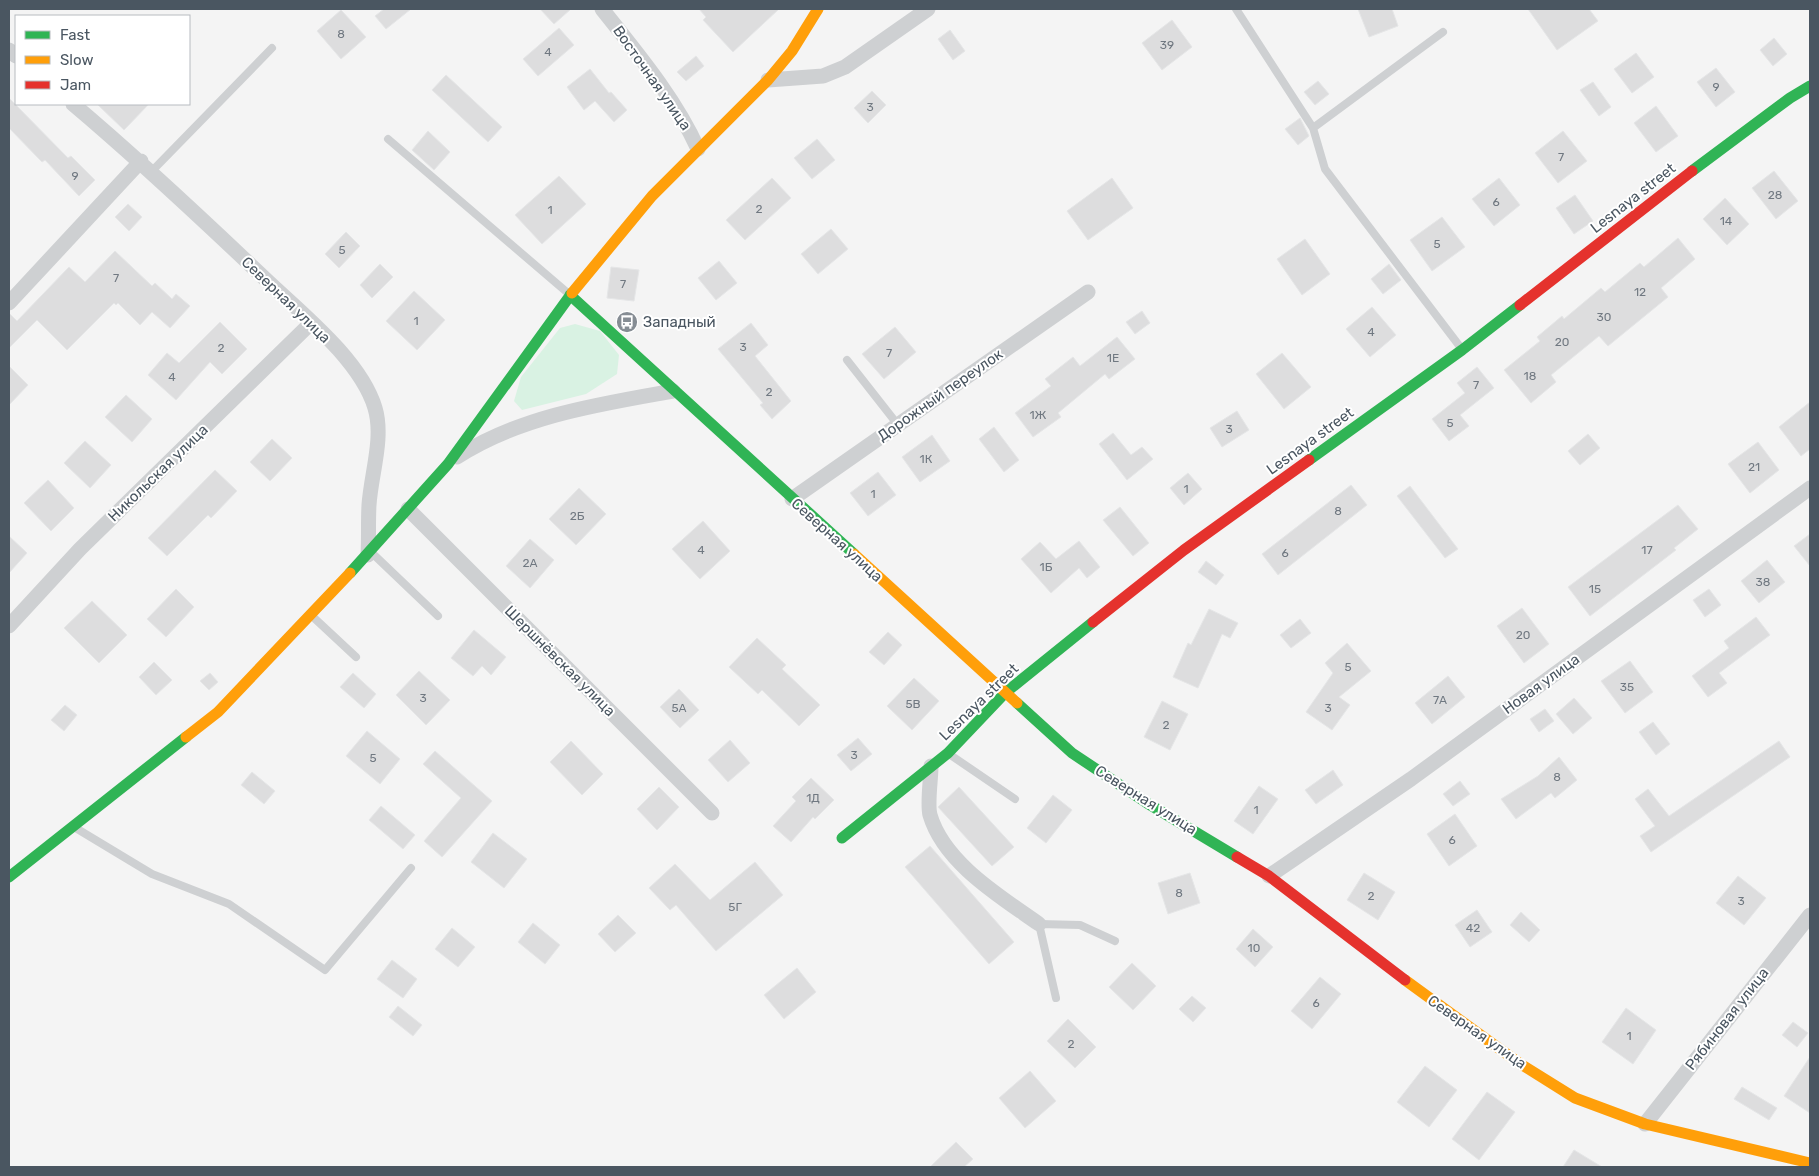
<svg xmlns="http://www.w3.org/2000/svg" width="1819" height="1176" font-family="Rubik,sans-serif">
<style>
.green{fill:#d9f2e3}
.building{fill:#ddddde;stroke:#e5e6e7}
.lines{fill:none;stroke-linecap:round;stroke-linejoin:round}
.lane{stroke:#ced0d2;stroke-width:8}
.street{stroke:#ced0d2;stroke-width:15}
.fast{stroke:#30b455;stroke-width:11}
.slow{stroke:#ff9f0a;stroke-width:11}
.jam{stroke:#e5322d;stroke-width:11}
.labels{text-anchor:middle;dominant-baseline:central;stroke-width:4;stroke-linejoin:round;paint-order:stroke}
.number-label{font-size:12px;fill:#707881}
.street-label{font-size:15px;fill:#4a5661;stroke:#fff}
.poi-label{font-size:15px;fill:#4a5661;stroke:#fff;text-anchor:start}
</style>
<rect width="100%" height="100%" fill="#f4f4f4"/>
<path class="green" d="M575 324 600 331 619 355 617 374 586 394 522 410 514 401 521 377 560 328Z"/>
<path class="building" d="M384 9H411L386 29 375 16Z
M540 9H571L554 24Z
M699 9H779L733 52 703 20 706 17Z
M1358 9H1392L1398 26 1369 37Z
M1528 9H1589L1598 21 1557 50Z
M341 10 366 37 341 59 317 31Z
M1172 20 1192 47 1162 70 1142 43Z
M559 28 574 45 538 76 523 59Z
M950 30 965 51 953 60 938 39Z
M1774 38 1787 54 1773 66 1760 50Z
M1636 53 1654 77 1632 93 1614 69Z
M696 56 704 66 686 81 677 72Z
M1716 68 1735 92 1716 107 1697 82Z
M590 69 609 93 611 92 627 110 614 122 595 101 584 110 567 87Z
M446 75 502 127 488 142 432 90Z
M1318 81 1329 94 1315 105 1304 92Z
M1593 82 1611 107 1599 116 1580 90Z
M872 91 886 105 868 123 854 108Z
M9 98 68 158 71 156 95 180 79 196 45 160 42 162 9 128Z
M97 104H149L124 130Z
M1656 106 1678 136 1656 152 1634 123Z
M1300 118 1309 136 1298 145 1285 129Z
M428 131 450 152 434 170 412 150Z
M1563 131 1587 161 1558 183 1535 153Z
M817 139 835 160 812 179 794 158Z
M1774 171 1798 201 1776 219 1752 188Z
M559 176 586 204 542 244 515 215Z
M772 178 791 198 745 240 726 220Z
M1112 178 1133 208 1088 240 1067 211Z
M1499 178 1520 205 1494 226 1472 199Z
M1575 195 1593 221 1574 234 1556 208Z
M1725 198 1749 224 1727 245 1703 219Z
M128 204 142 217 129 231 115 217Z
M1442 217 1465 247 1432 271 1410 240Z
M831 229 848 249 818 274 801 254Z
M346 232 360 246 339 268 325 254Z
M1678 238 1695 259 1661 288 1668 297 1608 346 1599 336 1551 375 1556 382 1531 403 1504 370 1540 341 1537 337 1562 316 1564 319 1601 288 1605 292 1640 263 1644 267Z
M1305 239 1330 274 1302 295 1277 259Z
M115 251 152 286 155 283 172 299 176 294 190 306 170 328 152 312 140 325 118 303 116 305 114 303 67 350 37 320 9 348V313L17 321 69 267 85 282Z
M719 261 737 283 716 300 698 278Z
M380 264 393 277 372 298 360 285Z
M1389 264 1401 280 1383 294 1371 279Z
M611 267 639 270 634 301 607 298Z
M414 291 445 320 417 350 386 321Z
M1372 307 1396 335 1370 357 1346 329Z
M1142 311 1150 323 1135 334 1126 322Z
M220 322 247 349 222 374 210 362 176 400 148 375 167 353 179 363Z
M751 323 768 345 755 356 791 401 772 419 760 405 763 403 718 349Z
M895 327 916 352 884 379 862 354Z
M1117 337 1135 359 1109 379 1105 374 1058 413 1061 417 1033 437 1015 413 1051 386 1045 379 1073 357 1080 366Z
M1282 353 1311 387 1284 409 1256 374Z
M9 366 28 385 9 405Z
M1477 367 1494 388 1460 415 1469 426 1449 441 1432 419 1465 393 1457 383Z
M126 395 152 419 132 442 105 417Z
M1810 402V449L1801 456 1779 427Z
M1237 411 1249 430 1222 447 1210 428Z
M994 427 1019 460 1004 472 979 439Z
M1113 433 1131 455 1142 447 1153 459 1127 480 1099 444Z
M1588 434 1600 448 1580 465 1568 451Z
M932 435 950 461 920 482 902 457Z
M272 439 292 458 270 481 250 462Z
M85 441 111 465 90 488 64 463Z
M1758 442 1779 470 1750 493 1728 464Z
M215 470 237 491 211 518 208 515 167 556 148 538Z
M878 472 896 495 868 516 850 493Z
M1188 473 1202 489 1184 505 1170 488Z
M48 480 74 508 51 531 24 503Z
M1351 485 1367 505 1278 575 1262 554Z
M1410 486 1458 549 1445 558 1397 496Z
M579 488 606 514 576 545 549 519Z
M1678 505 1698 529 1674 548 1676 550 1590 616 1568 587Z
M1120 507 1149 543 1133 556 1103 520Z
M703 521 730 551 700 579 672 549Z
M1810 534V566L1794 546Z
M9 536 27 553 9 573Z
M530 539 554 560 530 588 506 566Z
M1079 541 1100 567 1087 578 1079 568 1051 593 1021 559 1040 542 1056 559Z
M1767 560 1785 582 1759 603 1741 581Z
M1206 561 1224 575 1216 585 1198 572Z
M176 589 194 607 166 637 147 619Z
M1709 589 1721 605 1705 617 1693 600Z
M92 601 127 635 99 663 64 628Z
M1522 608 1549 644 1524 663 1497 626Z
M1209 609 1238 623 1230 638 1222 634 1198 688 1173 677 1188 643 1191 645Z
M1756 617 1770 635 1719 673 1727 683 1708 697 1692 676 1729 648 1724 641Z
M1300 619 1311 633 1291 648 1280 635Z
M474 630 506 657 491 675 482 666 473 676 451 658Z
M888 632 902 645 884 665 869 652Z
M757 638 786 665 782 669 820 705 799 726 762 690 758 694 729 667Z
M1347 643 1371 671 1339 697 1350 705 1332 730 1306 712 1333 673 1325 663Z
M1630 661 1653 692 1625 713 1601 681Z
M154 662 172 680 156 695 139 677Z
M419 671 450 700 426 725 396 695Z
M210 673 218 682 209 690 200 681Z
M353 673 376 694 364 708 340 687Z
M1448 676 1465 697 1432 724 1415 703Z
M914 678 939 701 912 730 887 706Z
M679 689 699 710 680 728 660 707Z
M1574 698 1592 718 1573 734 1556 714Z
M1162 701 1188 714 1170 750 1144 737Z
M65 705 77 715 64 731 51 720Z
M1545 709 1554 721 1539 732 1530 719Z
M1653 722 1670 744 1656 755 1639 732Z
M367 731 400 759 380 784 346 756Z
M858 738 872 754 851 771 837 755Z
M730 740 750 763 728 782 708 760Z
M571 741 603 774 582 795 550 762Z
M1779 741 1790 757 1651 852 1640 836 1655 826 1635 799 1648 789 1669 816Z
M435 751 492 801 442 857 424 841 461 798 423 764Z
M1559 757 1577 780 1555 798 1551 793 1516 819 1501 799 1538 776Z
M1333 770 1343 785 1316 804 1305 790Z
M252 772 275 791 264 804 241 785Z
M811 778 834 800 815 819 813 817 791 842 773 826 796 801 792 797Z
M1460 781 1470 794 1453 806 1443 794Z
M1259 786 1278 799 1253 834 1234 821Z
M659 787 679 807 657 830 637 809Z
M959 787 1014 847 992 866 938 807Z
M1053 795 1072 810 1046 843 1027 828Z
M381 806 415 835 403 849 369 820Z
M1455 814 1477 846 1449 866 1427 834Z
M493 833 527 859 504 888 471 862Z
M930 846 1014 942 989 964 905 867Z
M755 862 783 895 716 951 676 905 670 910 649 888 675 864 710 900Z
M1190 873 1200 903 1168 914 1158 883Z
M1364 873 1395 892 1378 920 1347 900Z
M1738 876 1766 898 1744 925 1716 903Z
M1477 910 1492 932 1470 947 1455 925Z
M1521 912 1540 930 1529 942 1510 925Z
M618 915 636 933 615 952 598 934Z
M533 923 560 945 545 964 518 942Z
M452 928 475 947 458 967 435 949Z
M1253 929 1273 947 1255 967 1236 949Z
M392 960 417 979 403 998 377 979Z
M1132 963 1156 986 1133 1010 1109 987Z
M797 968 816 992 784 1019 764 995Z
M1320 977 1341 994 1312 1029 1291 1011Z
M1192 996 1206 1008 1193 1022 1179 1009Z
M398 1006 422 1025 413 1036 389 1017Z
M1626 1008 1656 1030 1633 1064 1602 1042Z
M1068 1019 1096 1047 1075 1068 1047 1041Z
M1793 1022 1808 1033 1797 1047 1782 1035Z
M1810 1057V1113L1784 1096Z
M1425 1066 1457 1090 1429 1127 1397 1102Z
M1030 1071 1056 1101 1025 1128 999 1098Z
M1742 1087 1777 1108 1769 1120 1734 1099Z
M1487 1092 1515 1112 1479 1160 1452 1139Z
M956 1142 973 1159 964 1167H930Z
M1574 1150 1602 1167H1563Z"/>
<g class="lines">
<path class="lane" d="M1236 9 1313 128 1325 169 1461 348
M1313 128 1443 32
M388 139 569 294
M152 171 272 48
M847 360 898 425
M372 553 438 616
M312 616 356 657
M949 754 1015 799
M74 827 152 874 229 904 325 970 411 868
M1056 998 1039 924 1080 925 1115 941"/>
<path class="street" d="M602 9C637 53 675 98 698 149
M9 50 16 56
M768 80 823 76 845 67 928 9
M73 104C137 158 199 216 260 274 297 310 360 358 375 408 384 438 371 474 369 505 368 522 369 538 368 555
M9 303 141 161
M457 457C520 416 600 404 673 391
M792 499 1088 292
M408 509 712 813
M9 626 80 549 311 323
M931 766C931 779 927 804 930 815 944 863 1001 897 1039 924
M1269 876 1411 779 1810 488
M1645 1124 1810 915"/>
<path class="fast" d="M1692 171 1790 98 1810 86
M570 295 854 554
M1309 460 1462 350 1520 305
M350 573 448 464 572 293
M1017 703 1072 753 1147 803 1237 857
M842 838 948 753 1005 693 1093 622
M9 877 186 737"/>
<path class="slow" d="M572 293 652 196 768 80 792 51 818 9
M854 554 1017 703
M186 737 218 712 350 573
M1405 980 1519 1063 1575 1098 1645 1124 1810 1163"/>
<path class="jam" d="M1520 305 1692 171
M1093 622 1184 550 1309 460
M1237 857 1269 876 1405 980"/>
</g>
<defs>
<g id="bus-disc" transform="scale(1.125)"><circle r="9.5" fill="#868d94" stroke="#fff"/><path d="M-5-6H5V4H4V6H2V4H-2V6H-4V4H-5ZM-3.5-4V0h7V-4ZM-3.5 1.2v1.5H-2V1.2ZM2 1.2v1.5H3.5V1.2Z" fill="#fff"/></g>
</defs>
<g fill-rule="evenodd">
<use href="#bus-disc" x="627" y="322"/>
</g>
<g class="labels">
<g class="number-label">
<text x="341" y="34">8</text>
<text x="1167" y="45">39</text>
<text x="548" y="52">4</text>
<text x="1716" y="87">9</text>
<text x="870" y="107">3</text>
<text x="1561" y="157">7</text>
<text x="75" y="176">9</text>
<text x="1775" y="195">28</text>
<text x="1496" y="202">6</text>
<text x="759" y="209">2</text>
<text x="550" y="210">1</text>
<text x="1726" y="221">14</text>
<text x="1437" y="244">5</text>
<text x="342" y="250">5</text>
<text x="116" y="278">7</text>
<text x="623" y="284">7</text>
<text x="1640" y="292">12</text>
<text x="1604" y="317">30</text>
<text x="416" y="321">1</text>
<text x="1371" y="332">4</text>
<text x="1562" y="342">20</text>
<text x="743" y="347">3</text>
<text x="221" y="348">2</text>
<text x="889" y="353">7</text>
<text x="1113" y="358">1Е</text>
<text x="1530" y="376">18</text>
<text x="172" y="377">4</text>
<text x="1476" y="385">7</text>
<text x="769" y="392">2</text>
<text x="1038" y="415">1Ж</text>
<text x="1450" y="423">5</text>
<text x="1229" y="429">3</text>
<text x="926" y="459">1К</text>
<text x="1754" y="467">21</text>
<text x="1186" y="489">1</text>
<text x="873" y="494">1</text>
<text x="1338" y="511">8</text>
<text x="577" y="516">2Б</text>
<text x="701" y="550">4</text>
<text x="1647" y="550">17</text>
<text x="1285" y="553">6</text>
<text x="530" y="563">2А</text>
<text x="1046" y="567">1Б</text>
<text x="1763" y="582">38</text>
<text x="1595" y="589">15</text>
<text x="1523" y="635">20</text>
<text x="1348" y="667">5</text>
<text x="1627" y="687">35</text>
<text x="423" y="698">3</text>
<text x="1440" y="700">7А</text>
<text x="913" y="704">5В</text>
<text x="679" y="708">5А</text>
<text x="1328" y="708">3</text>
<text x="1166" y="725">2</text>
<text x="854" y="755">3</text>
<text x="373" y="758">5</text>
<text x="1557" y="777">8</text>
<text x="813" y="798">1Д</text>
<text x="1256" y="810">1</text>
<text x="1452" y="840">6</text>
<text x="1179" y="893">8</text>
<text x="1371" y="896">2</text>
<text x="1741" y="901">3</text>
<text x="735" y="907">5Г</text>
<text x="1473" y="928">42</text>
<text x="1254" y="948">10</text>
<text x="1316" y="1003">6</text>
<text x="1629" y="1036">1</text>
<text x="1071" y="1044">2</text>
</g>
<g class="street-label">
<text transform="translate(652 78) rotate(55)">Восточная улица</text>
<text transform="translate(1633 198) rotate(-38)">Lesnaya street</text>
<text transform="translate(286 300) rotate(44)">Северная улица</text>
<text transform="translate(940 395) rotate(-35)">Дорожный переулок</text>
<text transform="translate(1310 441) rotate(-36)">Lesnaya street</text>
<text transform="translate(158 473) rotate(-44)">Никольская улица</text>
<text transform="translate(837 540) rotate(42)">Северная улица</text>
<text transform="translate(560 661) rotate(45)">Шершнёвская улица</text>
<text transform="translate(1541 684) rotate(-36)">Новая улица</text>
<text transform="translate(979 702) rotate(-44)">Lesnaya street</text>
<text transform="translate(1146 800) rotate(32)">Северная улица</text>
<text transform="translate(1727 1019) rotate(-52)">Рябиновая улица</text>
<text transform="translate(1477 1032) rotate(35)">Северная улица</text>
</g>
<g class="poi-label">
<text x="643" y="322">Западный</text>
</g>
</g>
<rect width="1819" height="1176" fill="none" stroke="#4a5661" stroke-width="20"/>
<rect x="15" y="15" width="175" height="90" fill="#ffffff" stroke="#b7bbc0"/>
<rect x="25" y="31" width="25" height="8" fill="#30b455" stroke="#b7bbc0"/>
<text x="60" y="40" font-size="15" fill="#4a5661">Fast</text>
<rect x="25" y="56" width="25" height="8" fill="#ff9f0a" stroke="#b7bbc0"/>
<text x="60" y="65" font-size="15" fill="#4a5661">Slow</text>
<rect x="25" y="81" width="25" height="8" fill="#e5322d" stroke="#b7bbc0"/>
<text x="60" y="90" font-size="15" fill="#4a5661">Jam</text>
</svg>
